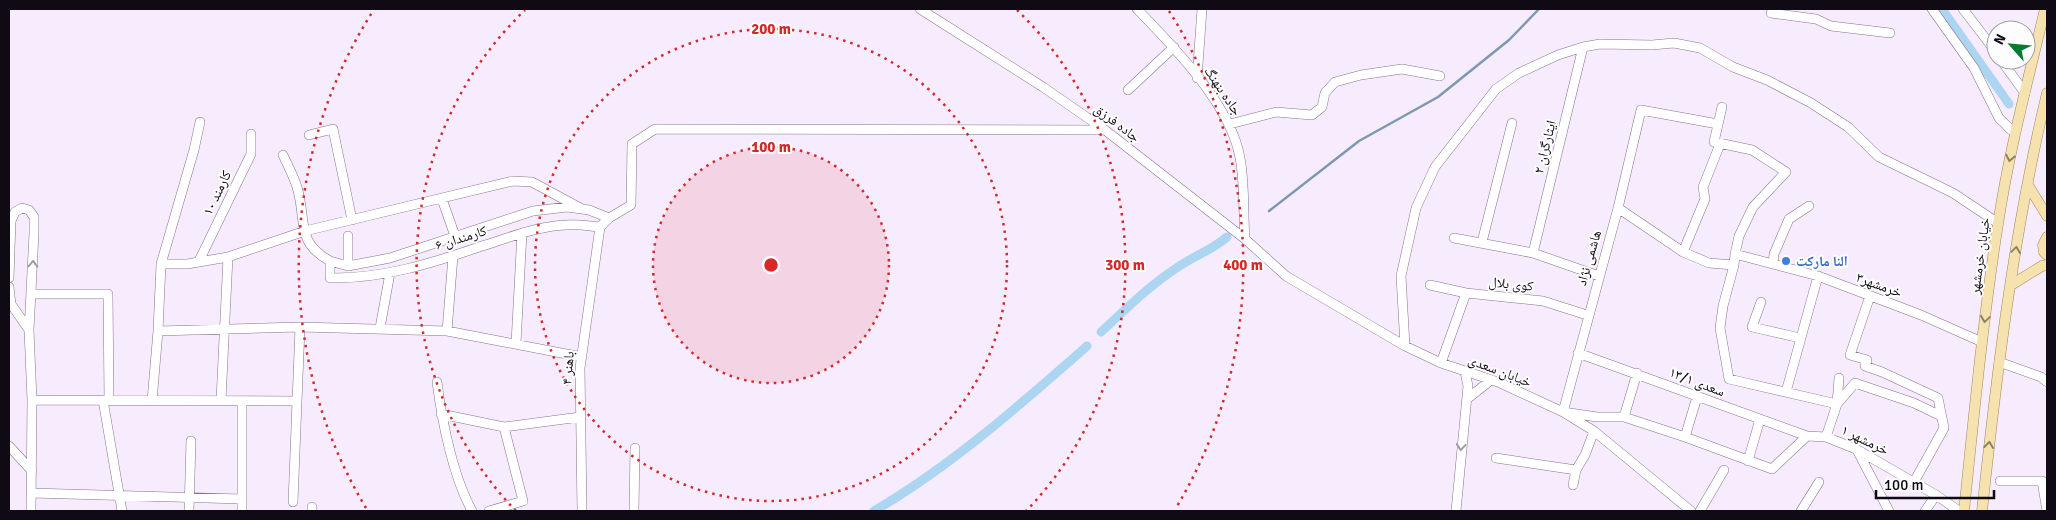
<svg xmlns="http://www.w3.org/2000/svg" width="2056" height="520" font-family="Signika,'Noto Naskh Arabic',sans-serif">
<style>
.lines{fill:none;stroke-linecap:round;stroke-linejoin:round}
.stream{stroke:#7d98af;stroke-width:2.5}
.canal{stroke:#acd5f1;stroke-width:9}
.minor-casing{stroke:#85748f;stroke-width:10}
.major-casing{stroke:#a08a56;stroke-width:11}
.minor{stroke:#fff;stroke-width:9}
.major{stroke:#f5e2af;stroke-width:10}
.oneway{stroke:#8e8169}
.oneway2{stroke:#9f9da1}
.ring{fill:none;stroke:#d62828;stroke-width:2.5;stroke-dasharray:2.5 5}
.shop-dot{fill:#3f7fe0;stroke:#fdfdfd;stroke-width:2}
.labels{text-anchor:middle;dominant-baseline:central;stroke-width:4;stroke-linejoin:round;paint-order:stroke}
.street-label{font-size:14px;fill:#100a14;stroke:#fdfdfd}
.shop-label{font-size:14px;font-weight:bold;fill:#366cbe;stroke:#fdfdfd;text-anchor:start}
.centre{fill:#d62828;stroke:#fdfdfd;stroke-width:2.5}
.ring-label{font-size:15px;text-anchor:middle;font-weight:bold;fill:#d62828;stroke:#fdfdfd;stroke-width:4;stroke-linejoin:round;paint-order:stroke}
</style>
<rect width="100%" height="100%" fill="#f7ebfe"/>
<g class="lines">
<path class="stream" d="M1269 211 1359 141 1438 97 1509 40 1539 9"/>
<path class="canal" d="M1942 9 2009 104
M1101 332C1126 309 1150 285 1178 267 1194 256 1212 250 1227 237
M874 511C951 466 1020 405 1087 346"/>
<g class="minor-casing">
<path id="minor" d="M920 9 1043 87 1105 130 1245 239 1286 276 1405 346 1441 363 1498 382 1563 412 1594 431 1691 511
M1137 9C1174 47 1231 105 1240 158 1245 184 1243 213 1245 239
M1932 9 1974 68 1999 118 2011 130 2015 131
M1963 9 1996 52
M1771 13 1816 19 1831 26 1890 33
M2001 60 2025 93
M1197 78 1202 9
M1128 90 1174 47
M1722 107 1714 142 1752 150 1786 172 1753 207 1739 236 1735 254 1734 265 1723 306 1720 328 1729 379 1837 404
M1230 124 1276 112 1312 115 1322 107 1325 93 1335 82 1361 75 1402 69 1440 76
M1718 124 1641 110 1618 208 1563 412 1597 417H1624L1685 437 1772 469 1807 436
M309 135 333 129 352 220
M283 155C288 166 294 177 297 187 307 220 295 242 330 261V278C382 279 433 263 482 246 508 238 538 226 566 225 577 224 589 226 600 227
M442 199 455 236
M1618 208 1683 252 1709 263 1734 265
M600 227 609 218 631 205 632 144 655 129 1105 130
M348 236V266
M1454 238 1533 253 1599 276
M1482 242 1512 123
M1683 252 1705 199 1703 187 1720 144
M1533 253 1583 47
M1735 254 1818 276 1921 315 1982 342
M199 261 251 154V134
M330 261 348 266 390 258 533 211 567 207 589 210 609 218
M161 264H187L228 257 305 231 513 181 532 182 582 209
M1773 264 1774 254 1789 219 1809 206
M9 278 11 221 15 212 22 208 29 210 34 217V233L29 330 32 400 31 511
M1430 285 1466 293 1543 301 1587 315
M9 287 11 304 29 330
M32 294H108L109 400
M1870 296 1850 355 1867 360 1865 366 1882 372 1938 398 1944 428 1914 482
M1761 302 1752 327 1800 338
M380 328 390 273
M158 331 300 327 447 331 582 357
M447 331 453 256
M516 343 522 233
M1405 346 1401 276 1416 208 1435 167 1496 89 1519 73 1558 55 1583 47 1600 44 1652 45 1674 43 1700 48 1733 67 1767 80 1811 103 1848 127 1879 157 1953 193 1998 223
M1578 353 1807 436 1826 437 1856 449 1936 495 1959 511
M1999 362 2041 377 2047 382
M1441 363 1466 293
M437 382C442 422 453 476 472 511
M1786 392 1818 276
M1467 399 1491 380
M32 400 296 401
M103 400 122 511
M221 400 228 257
M152 401 158 331 161 264 194 150 200 122
M242 401V511
M1837 404 1855 383 1914 403 1941 416
M441 414 504 427 580 417
M1624 417 1637 373
M1685 437 1697 397
M1826 437 1837 404 1839 378
M9 446 32 471
M1857 450 1889 511
M1496 458 1576 470
M1748 461 1760 419
M2000 481H2042L2047 511
M1573 485 1576 470 1585 455 1594 431
M32 493 242 499
M293 502 300 327
M189 511 191 441
M312 511V507
M489 511 523 501 504 427
M582 511 580 368 600 227
M634 511 635 448
M1456 511 1468 386 1465 372
M1700 511 1724 470
M1801 511 1819 482
M1925 511 1936 495"/>
</g>
<g class="major-casing">
<path id="major" d="M2028 185 2047 216
M2047 237 2043 245 2044 252 2047 255
M2011 285 2042 266 2047 265
M1964 511C1974 415 1983 319 1998 224 2009 151 2028 80 2045 9
M1982 511C1997 371 2014 230 2047 93"/>
</g>
<use href="#minor" class="minor"/>
<use href="#major" class="major"/>
</g>
<defs><path id="oneway-chevron" d="M-2-3.5L2.5 0L-2 3.5" fill="none" stroke-width="1.6" stroke-linecap="round" stroke-linejoin="round" transform="scale(1.25)"/></defs>
<g class="oneway">
<use href="#oneway-chevron" transform="translate(2010 158) rotate(101)"/>
<use href="#oneway-chevron" transform="translate(2016 250) rotate(-82)"/>
<use href="#oneway-chevron" transform="translate(1985 319) rotate(98)"/>
<use href="#oneway-chevron" transform="translate(1989 445) rotate(-84)"/>
</g>
<g class="oneway2">
<use href="#oneway-chevron" transform="translate(33 264) rotate(-88)"/>
<use href="#oneway-chevron" transform="translate(1461 447) rotate(95)"/>
</g>
<circle cx="771" cy="265" r="118" fill="#d62828" fill-opacity=".12"/>
<g class="ring">
<circle cx="771" cy="265" r="118"/>
<circle cx="771" cy="265" r="236"/>
<path d="M516 511A354 354 0 0 1 525 10M1017 10A354 354 0 0 1 1026 511"/>
<path d="M366 508A472 472 0 0 1 373 11M1169 11A472 472 0 0 1 1176 508"/>
</g>
<circle class="shop-dot" cx="1786" cy="261" r="5"/>
<g class="labels">
<g class="street-label">
<text transform="translate(1223 91) rotate(56)">جاده بنهنگ</text>
<text transform="translate(1117 123) rotate(37)">جاده فرزق</text>
<text transform="translate(1545 147) rotate(-76)">ایثارگران ۲</text>
<text transform="translate(217 193) rotate(-64)">کارمند ۱۰</text>
<text transform="translate(461 238) rotate(-17)">کارمندان ۶</text>
<text transform="translate(1980 256) rotate(-82)">خیابان خرمشهر</text>
<text transform="translate(1589 258) rotate(-74)">هاشمی نژاد</text>
<text transform="translate(1511 284) rotate(6)">کوی بلال</text>
<text transform="translate(1879 285) rotate(20)">خرمشهر۳</text>
<text transform="translate(568 368) rotate(-86)">باهنر ۴</text>
<text transform="translate(1500 371) rotate(21)">خیابان سعدی</text>
<text transform="translate(1697 382) rotate(21)">سعدی ۱۳/۱</text>
<text transform="translate(1865 440) rotate(26)">خرمشهر ۱</text>
</g>
<g class="shop-label">
<text x="1796" y="261">النا مارکت</text>
</g>
</g>
<circle cx="771" cy="265" r="8" class="centre"/>
<g class="ring-label">
<text x="771" y="34">200 m</text>
<text x="771" y="152">100 m</text>
<text x="1125" y="270">300 m</text>
<text x="1243" y="270">400 m</text>
</g>
<rect width="2056" height="520" fill="none" stroke="#100a14" stroke-width="20"/>
<g transform="translate(2011 45) rotate(297)"><circle r="24" fill="#fdfdfd" stroke="#9e9ca0"/>
<path d="M0-4L9 19L0 12L-9 19Z" fill="#047b31"/>
<text y="-8" font-size="14" font-weight="bold" text-anchor="middle" fill="#100a14">N</text>
</g>
<path d="M1876 490v8h118v-8" fill="none" stroke="#100a14" stroke-width="2.5"/>
<text x="1884" y="490" font-size="15" fill="#100a14" stroke="#fdfdfd" stroke-width="4" paint-order="stroke">100 m</text>
</svg>
